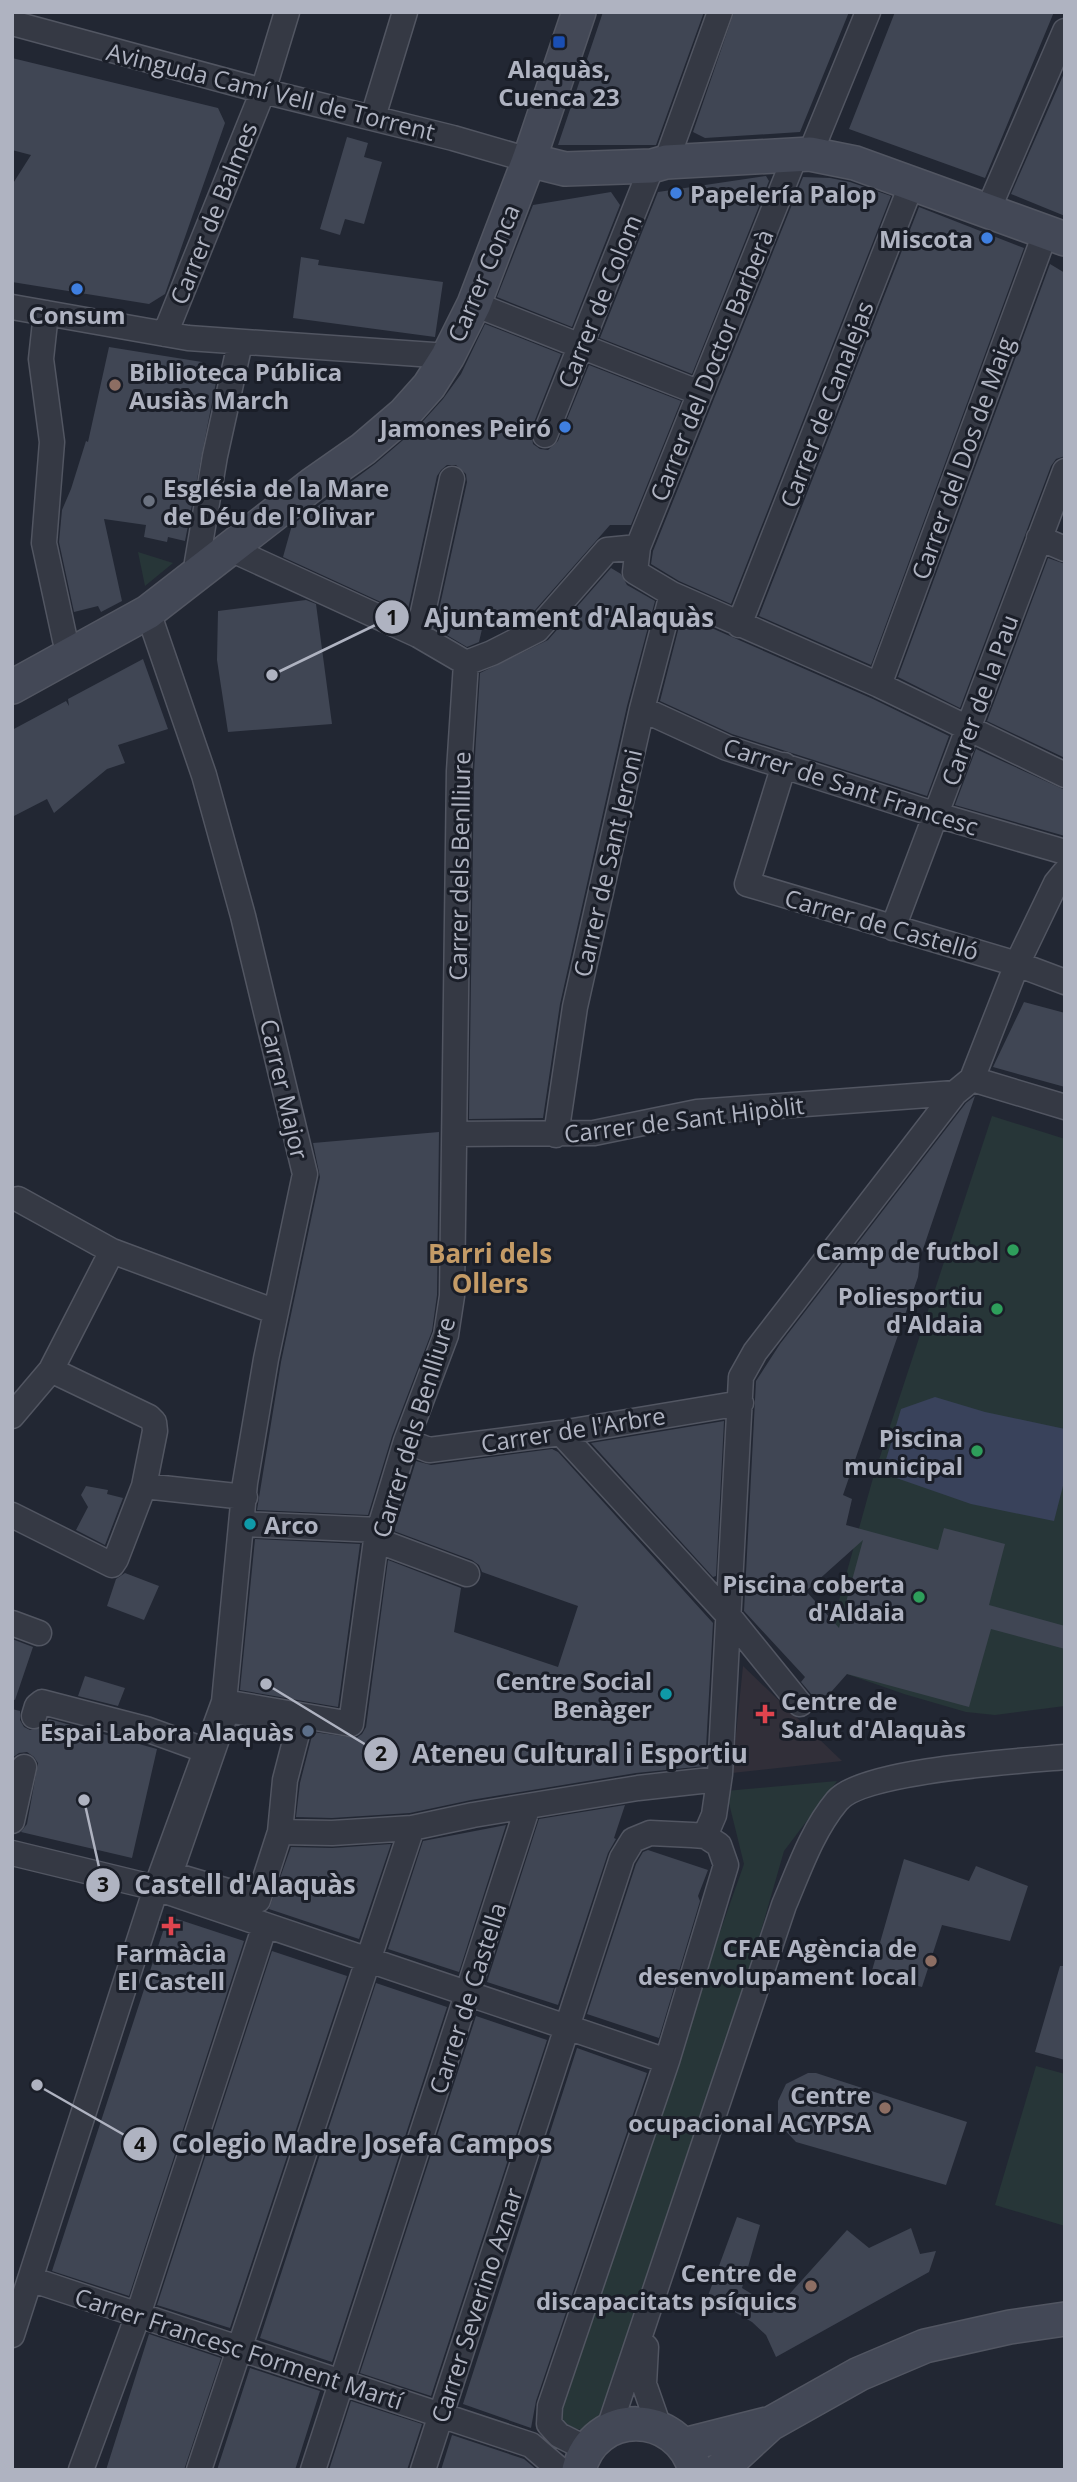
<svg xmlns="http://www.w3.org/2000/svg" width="1077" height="2482" font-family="'Open Sans',sans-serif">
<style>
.medical{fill:#312f39}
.green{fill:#273638}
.water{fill:#39425b}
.building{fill:#404654;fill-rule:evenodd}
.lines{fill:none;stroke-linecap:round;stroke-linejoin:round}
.street-casing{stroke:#525662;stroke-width:27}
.secondary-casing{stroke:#525662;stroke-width:36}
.street{stroke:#353944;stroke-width:24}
.secondary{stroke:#434856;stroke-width:33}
.transit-dot{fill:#1a4fb4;stroke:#1a1e28;stroke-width:2.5}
.shop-dot{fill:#3f7fe0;stroke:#1a1e28;stroke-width:2.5}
.education-dot{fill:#8d6e63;stroke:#1a1e28;stroke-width:2.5}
.worship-dot{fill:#6b7280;stroke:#1a1e28;stroke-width:2.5}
.leisure-dot{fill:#2e9e5b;stroke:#1a1e28;stroke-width:2.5}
.culture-dot{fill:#0f9aa8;stroke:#1a1e28;stroke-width:2.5}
.health-dot{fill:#e0444e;stroke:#1a1e28;stroke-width:2.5}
.service-dot{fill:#5c6f8a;stroke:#1a1e28;stroke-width:2.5}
.labels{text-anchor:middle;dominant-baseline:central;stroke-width:6;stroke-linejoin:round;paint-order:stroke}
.poi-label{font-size:24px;font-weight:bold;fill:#afb3c1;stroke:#1a1e28;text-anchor:end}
.street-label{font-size:24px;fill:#afb3c1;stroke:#1a1e28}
.neighbourhood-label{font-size:26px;font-weight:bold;fill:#c49b66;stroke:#1a1e28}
.leader{fill:none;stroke:#afb3c1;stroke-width:2.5}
.callout-dot{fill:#afb3c1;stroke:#1a1e28;stroke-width:2.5}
.mark-label{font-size:21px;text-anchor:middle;font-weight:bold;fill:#111}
.callout-label{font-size:26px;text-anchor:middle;font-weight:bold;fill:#afb3c1;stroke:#1a1e28;stroke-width:6;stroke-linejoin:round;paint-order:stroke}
</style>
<rect width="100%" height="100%" fill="#222733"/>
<path class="medical" d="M743 1666 842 1761 732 1773Z"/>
<path class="green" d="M138 552 173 563 145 586Z
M992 1116 1065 1139V1706L995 1715 966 1712 904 1694 821 1665 873 1478Z
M837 1781 784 1851 736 2018 607 2412 592 2429C577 2431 570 2428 558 2418L680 2045 744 1864 726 1791Z
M1036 2066 1065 2074V2226L995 2205Z"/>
<path class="water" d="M935 1397 985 1412 1065 1429V1478L1054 1521 971 1504 882 1473 901 1409Z"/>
<path class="building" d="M603 12H704L656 145H558Z
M734 12H849L800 132 705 138 693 132Z
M895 12H1054L985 178 849 129Z
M12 58 218 108 225 123 165 294 149 304 12 282V185L31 155 12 150Z
M1065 71V216L1011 194Z
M347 137 368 143 364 157 382 162 364 224 345 219 340 235 320 229Z
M766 176 769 181 692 374 600 338 658 192Z
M803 177 830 178 850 182 891 196 731 604 679 581 651 564 653 551Z
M611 192 620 205 572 327 497 297 533 205Z
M919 207 1024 248 871 665 759 616Z
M301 257 319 260 318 265 443 282 435 337 293 318Z
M1050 264 1065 273V456L1056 459 1051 466 960 708 898 677Z
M485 324 561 354 531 430 533 444 540 449 548 450 558 441 589 365 681 401 631 525H610L528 618 510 627 485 616 479 642 467 647 435 628 467 482 466 474 456 465H447L441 470 437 476 407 614 283 557 292 525 375 464 416 429 443 399 461 374Z
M109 347 202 362 216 382 185 541 168 537 167 542 144 537 146 525 104 519 122 601 101 612 98 606 74 612 59 542 62 510 71 489 86 441 88 442Z
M1048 558 1065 564V758L987 721Z
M611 568 621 574 627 585 655 601 627 706 560 1004 543 1118 469 1119 474 772 480 673 548 640Z
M306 600 316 604 332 724 228 732 217 660 218 611Z
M682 615 873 699 949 736 927 796 732 734 660 701Z
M143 659 168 729 118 745 125 763 107 769 54 813 47 799 12 817V730L66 701 69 706 68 699Z
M976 749 1065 790V836L955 805Z
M1024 1002 1065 1013V1087L993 1067Z
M975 1096 920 1258 918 1277 843 1495 852 1499 846 1525 938 1550 944 1528 1005 1544 989 1605 1065 1626V1649L991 1629 969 1707 847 1674 816 1709 812 1695 801 1682 805 1677 744 1611 756 1381 780 1344 966 1103ZM863 1540 839 1628 806 1591Z
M439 1132 437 1295 432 1331 392 1436 368 1515 257 1510 281 1362 320 1177 313 1143Z
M724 1421 716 1576 713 1577 591 1443Z
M552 1449 558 1452 713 1623 705 1766 636 1773 471 1800 410 1813 332 1818 296 1817 300 1783 313 1732 356 1738 362 1734 366 1727 388 1560 461 1588 454 1632 558 1667 578 1606 482 1572 479 1565 472 1560 394 1531 416 1461 431 1465Z
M86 1486 108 1490 107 1494 123 1498 105 1545 76 1530 88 1507 81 1495Z
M255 1539 360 1544 338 1707 240 1690Z
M125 1573 159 1586 144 1620 107 1606 116 1579Z
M12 1639 33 1647 15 1700 12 1699Z
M85 1676 125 1688 118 1706 78 1696Z
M12 1709 20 1711V1720L24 1727 30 1730 44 1727 49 1719 157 1749 132 1858 21 1832 27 1824 38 1763 34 1757 27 1752 19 1753 12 1758Z
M625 1805 614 1838 616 1839 608 1853 558 2005 487 1982 539 1819Z
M506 1825 459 1972 388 1949 423 1841Z
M391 1844 359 1939 269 1909 291 1847 332 1848Z
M648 1850 708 1870 698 1896 700 1901 659 2038 587 2014 636 1864 643 1852Z
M904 1859 969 1881 976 1866 1028 1886 1010 1941 942 1925 922 1987 871 1974Z
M168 1916 244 1941 129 2296 52 2271Z
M272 1951 347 1976 230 2328 157 2305Z
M1060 1966H1065V2060L1035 2052Z
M376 1983 447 2007 332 2362 260 2338Z
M476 2016 547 2040 431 2396 360 2373Z
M577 2048 647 2073 536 2401 531 2428 463 2404Z
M808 2073H816L967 2122 946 2185 796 2142 778 2123V2101L786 2084Z
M737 2217 760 2225 742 2288 776 2309 847 2230 869 2248 911 2228 920 2254 936 2251 929 2272 776 2357 766 2335 752 2322 733 2311 705 2304Z
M149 2334 221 2358 184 2470H106Z
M250 2368 320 2391 295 2470H217Z
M351 2401 422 2424 407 2470H329Z
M452 2435 524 2459 537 2470H441Z"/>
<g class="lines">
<g class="street-casing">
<path id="street" d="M12 23 263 91 453 138 529 160
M373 117 405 12
M810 154 868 12
M666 162 720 12
M988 210 1065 31
M474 304 700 393
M12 307 188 338 448 356
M46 313 41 359 52 442 44 543 65 640
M165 334 263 91 287 12
M545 435 652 166
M1039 538 1065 549
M232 546 237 552 418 635 466 663 492 653 537 630 607 550 638 547 796 154
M638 547 635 572 672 594 879 685 1065 775
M197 562 215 456 240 343
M739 625 912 183
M418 635 452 479
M879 685 1046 231
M642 709 727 748 937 815 1065 852
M784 765 747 884 1017 964 1065 982
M893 928 1065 471
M972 1079 1065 1107
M455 1134 594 1133 697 1112 955 1093
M556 1135 575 1007 642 709 672 594
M18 1199 112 1251 276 1312
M12 1416 51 1370 112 1251
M561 1433 728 1615 800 1704
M406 1441 429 1450 561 1433 741 1403
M144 1486 245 1497
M12 1515 112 1565 116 1559 144 1486 155 1431 154 1422 149 1417 51 1370
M242 1524 379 1530
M376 1540 467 1574
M12 1623 39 1633
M224 1702 351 1724 376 1540 406 1441 446 1335 452 1296 459 771 466 663
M227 1710 300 1722 285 1780 280 1832 258 1900 170 1874Z
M34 1716 37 1706 42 1702 146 1729 207 1751
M12 1821 24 1767
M280 1832 332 1833 412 1828 473 1815 638 1788 719 1779
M705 1836 714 1815 720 1774 741 1377 755 1352 955 1093 972 1079 1017 964 1056 883 1065 872
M12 1853 156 1888 667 2061
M30 2279 531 2445 560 2470
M12 2335 156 1888 224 1702 245 1483 266 1359 305 1174 243 916 204 775 148 612
M646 2347 644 2384 659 2427
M608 2431 784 1905C799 1870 812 1831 837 1801 862 1770 1021 1761 1065 1757
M81 2470 138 2315 265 1925
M199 2470 412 1828
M313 2470 528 1806
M423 2470 622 1858 633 1840 650 1833 692 1835 705 1836 719 1845 726 1865 667 2061 550 2406 549 2424 559 2435 587 2449"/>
</g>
<g class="secondary-casing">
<path id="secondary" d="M529 160 565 169 652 166 666 162 810 154 855 163 1065 239
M12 687 148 612 313 484 363 449 404 414 429 386 448 356 474 304 529 160 579 12
M684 2445 767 2424
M579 2470C594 2408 678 2409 695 2470
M720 2470 770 2424 859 2374 925 2346 1010 2327 1065 2319"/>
</g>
<use href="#street" class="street"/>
<use href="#secondary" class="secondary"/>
</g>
<rect class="transit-dot" x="552" y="35" width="14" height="14" rx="3.5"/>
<g class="shop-dot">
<circle cx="676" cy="193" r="7"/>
<circle cx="987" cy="238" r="7"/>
<circle cx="77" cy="289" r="7"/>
<circle cx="565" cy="427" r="7"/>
</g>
<g class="education-dot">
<circle cx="115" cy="385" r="7"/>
<circle cx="931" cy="1961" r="7"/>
<circle cx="885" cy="2108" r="7"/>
<circle cx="811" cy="2286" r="7"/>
</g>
<circle class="worship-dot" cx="149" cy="501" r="7"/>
<g class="leisure-dot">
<circle cx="1013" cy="1250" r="7"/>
<circle cx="997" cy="1309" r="7"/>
<circle cx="977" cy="1451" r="7"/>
<circle cx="919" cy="1597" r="7"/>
</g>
<g class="culture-dot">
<circle cx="250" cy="1524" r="7"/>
<circle cx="666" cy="1694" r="7"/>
</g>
<g class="health-dot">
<path d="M761.5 1703.5h7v7h7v7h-7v7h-7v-7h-7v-7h7z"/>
<path d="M167.5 1915.5h7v7h7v7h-7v7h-7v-7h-7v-7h7z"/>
</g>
<circle class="service-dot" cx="308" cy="1731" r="7"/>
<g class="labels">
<g class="poi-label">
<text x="559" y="68" text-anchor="middle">Alaquàs,<tspan x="559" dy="28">Cuenca 23</tspan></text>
<text x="690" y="193" text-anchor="start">Papelería Palop</text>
<text x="973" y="238">Miscota</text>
<text x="77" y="314" text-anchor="middle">Consum</text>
<text x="129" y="371" text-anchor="start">Biblioteca Pública<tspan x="129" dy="28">Ausiàs March</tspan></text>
<text x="551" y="427">Jamones Peiró</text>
<text x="163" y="487" text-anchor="start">Església de la Mare<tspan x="163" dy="28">de Déu de l'Olivar</tspan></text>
<text x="999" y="1250">Camp de futbol</text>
<text x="983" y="1295">Poliesportiu<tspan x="983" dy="28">d'Aldaia</tspan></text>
<text x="963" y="1437">Piscina<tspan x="963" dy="28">municipal</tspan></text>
<text x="264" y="1524" text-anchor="start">Arco</text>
<text x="905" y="1583">Piscina coberta<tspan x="905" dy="28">d'Aldaia</tspan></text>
<text x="652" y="1680">Centre Social<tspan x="652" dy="28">Benàger</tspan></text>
<text x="781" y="1700" text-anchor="start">Centre de<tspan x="781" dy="28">Salut d'Alaquàs</tspan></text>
<text x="294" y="1731">Espai Labora Alaquàs</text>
<text x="917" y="1947">CFAE Agència de<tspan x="917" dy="28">desenvolupament local</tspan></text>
<text x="171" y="1952" text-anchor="middle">Farmàcia<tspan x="171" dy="28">El Castell</tspan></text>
<text x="871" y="2094">Centre<tspan x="871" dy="28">ocupacional ACYPSA</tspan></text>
<text x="797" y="2272">Centre de<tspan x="797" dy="28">discapacitats psíquics</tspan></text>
</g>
<g class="street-label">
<text transform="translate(271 91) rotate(14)">Avinguda Camí Vell de Torrent</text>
<text transform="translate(213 213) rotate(-68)">Carrer de Balmes</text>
<text transform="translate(483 273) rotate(-67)">Carrer Conca</text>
<text transform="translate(599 301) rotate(-68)">Carrer de Colom</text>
<text transform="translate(711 365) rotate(-68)">Carrer del Doctor Barberà</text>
<text transform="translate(826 404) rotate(-69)">Carrer de Canalejas</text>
<text transform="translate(962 458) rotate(-70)">Carrer del Dos de Maig</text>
<text transform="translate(979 700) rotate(-70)">Carrer de la Pau</text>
<text transform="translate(851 786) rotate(18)">Carrer de Sant Francesc</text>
<text transform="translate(607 863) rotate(-77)">Carrer de Sant Jeroni</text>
<text transform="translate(459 866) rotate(-89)">Carrer dels Benlliure</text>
<text transform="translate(882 924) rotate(16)">Carrer de Castelló</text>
<text transform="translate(285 1089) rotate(77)">Carrer Major</text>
<text transform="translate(684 1119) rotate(-7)">Carrer de Sant Hipòlit</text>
<text transform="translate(413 1427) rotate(-73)">Carrer dels Benlliure</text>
<text transform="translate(573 1429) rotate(-9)">Carrer de l'Arbre</text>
<text transform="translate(467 1998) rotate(-72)">Carrer de Castella</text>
<text transform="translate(476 2305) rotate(-72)">Carrer Severino Aznar</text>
<text transform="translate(239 2348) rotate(18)">Carrer Francesc Forment Martí</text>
</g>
<g class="neighbourhood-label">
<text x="490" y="1253">Barri dels<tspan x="490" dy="30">Ollers</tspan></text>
</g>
</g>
<path class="leader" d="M272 675L392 617M266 1684L381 1754M84 1800L103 1885M37 2085L140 2144"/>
<g class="callout-dot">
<circle cx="272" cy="675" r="7"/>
<circle cx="266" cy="1684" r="7"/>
<circle cx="84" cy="1800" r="7"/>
<circle cx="37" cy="2085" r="7"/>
<circle cx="392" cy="617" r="18"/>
<circle cx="381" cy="1754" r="18"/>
<circle cx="103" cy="1885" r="18"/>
<circle cx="140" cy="2144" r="18"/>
</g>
<g class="mark-label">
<text x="392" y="625">1</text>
<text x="381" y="1761">2</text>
<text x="103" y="1892">3</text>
<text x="140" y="2152">4</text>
</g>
<g class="callout-label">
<text x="569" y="627">Ajuntament d'Alaquàs</text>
<text x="580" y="1763">Ateneu Cultural i Esportiu</text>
<text x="245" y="1894">Castell d'Alaquàs</text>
<text x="362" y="2153">Colegio Madre Josefa Campos</text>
</g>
<rect width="1077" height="2482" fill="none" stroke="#afb3c1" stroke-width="28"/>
</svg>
